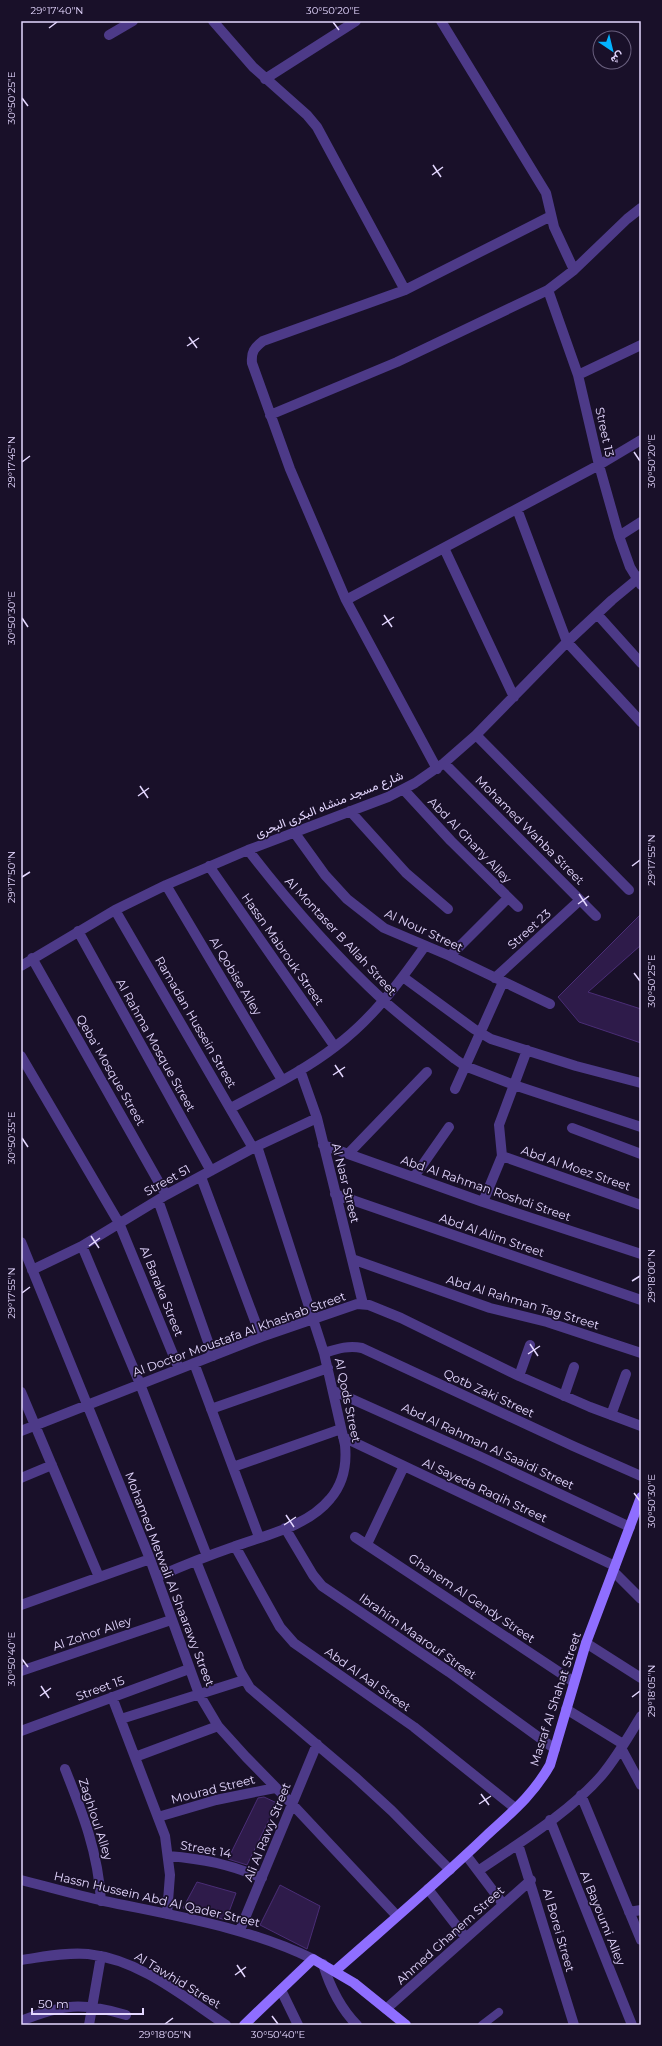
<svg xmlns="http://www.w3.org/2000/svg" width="662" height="2046" font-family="Montserrat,Vazirmatn,sans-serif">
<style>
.building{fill:#2e1b4a;stroke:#4a2d76}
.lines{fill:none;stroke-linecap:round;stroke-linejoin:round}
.lane{stroke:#4d3a88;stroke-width:8}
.street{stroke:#4d3a88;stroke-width:10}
.secondary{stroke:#8f6eff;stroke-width:10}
.ticks{fill:none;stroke:#e4d7ff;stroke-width:1.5}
.labels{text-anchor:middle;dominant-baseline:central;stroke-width:3.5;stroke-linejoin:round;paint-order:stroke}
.street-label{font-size:12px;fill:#e4d7ff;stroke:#191029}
.neatline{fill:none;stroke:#e4d7ff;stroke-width:1.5}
.ticks-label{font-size:10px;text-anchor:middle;fill:#e4d7ff}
</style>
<rect width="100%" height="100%" fill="#191029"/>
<path class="building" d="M641 914V945L588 992 641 1009V1043L579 1022 558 997Z
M264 1797 277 1803 247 1865 228 1859 258 1798Z
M197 1882 236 1893 226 1920 183 1908Z
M280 1885 320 1906 307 1949 260 1925Z"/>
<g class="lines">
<path class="lane" d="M482 2025 499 2012"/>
<path class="street" d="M213 21 253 67 307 115 317 127 405 290
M441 21 546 193 554 227 574 270
M109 35 133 21
M265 79 356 21
M548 290 578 375 599 465 619 536 630 567 641 585
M578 375 641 345
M270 415 397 362 548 290 574 270 627 219 641 208
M517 509 567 642 641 722
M619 536 641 522
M444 548 514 697
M346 600 599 465 641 440
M597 614 641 663
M476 735 629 890
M444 763 596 916
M437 769 346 600 290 469 252 363C251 352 254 348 263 341L405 290 551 216
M404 790 451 841 518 907
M350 811 406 873 448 909
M294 832 325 875 347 899 384 928 450 956 550 1004
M248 850C289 903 335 956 384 1001 407 1021 431 1040 455 1059L465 1066 514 1085 641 1127
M209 866 335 1047
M166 885 282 1080
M115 910 253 1148
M78 931 211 1171
M450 956 508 898
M32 958 166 1195
M21 966 115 910 166 885 248 850 388 797 415 783 444 763 476 735 567 642 612 600 641 576
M403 977 474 1029 491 1039 576 1066 641 1083
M495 978 580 900
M21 1056 119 1223 179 1369
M300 1070 317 1118 363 1304
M455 1089 503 982
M231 1108C266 1089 304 1071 336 1046 372 1019 399 983 425 946
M572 1128 641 1154
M323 1145 483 1202 641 1254
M348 1154 427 1072
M502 1156 641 1205
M201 1177 261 1337
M414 1177 449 1127
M335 1194 641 1300
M158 1200 213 1356
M483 1202 502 1156 499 1125 527 1050
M21 1242 150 1559 199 1694 218 1726 246 1757 292 1804 397 1916
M82 1246 140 1384 207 1556
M352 1259 490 1308 547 1322 641 1353
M32 1270 82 1246 166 1195 253 1148 317 1118
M324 1353C337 1349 348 1345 362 1348L573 1446 641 1476
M194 1363 259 1537
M519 1376 530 1345
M334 1391 479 1456 630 1527
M21 1392 99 1577
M564 1396 574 1367
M211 1409 328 1368
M611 1415 626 1374
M21 1431 261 1337 357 1304 369 1305 401 1318 519 1376 590 1407 641 1426
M343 1437 615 1566
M233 1467 341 1429
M21 1478 52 1465
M285 1528 313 1575 322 1586 449 1672 555 1749
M355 1537 574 1682
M367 1544 404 1466
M235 1546 280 1627 294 1643 414 1727 515 1808
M196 1561 240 1671 250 1688 355 1777 392 1811 450 1870
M613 1571 641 1599
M157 1577C182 1566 207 1556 233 1547 265 1535 307 1527 330 1499 343 1484 347 1465 345 1445L324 1353 257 1146
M21 1605 150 1559
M586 1643 641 1678
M21 1671 171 1620
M112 1697 165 1836 170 1875 167 1914
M566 1709 623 1744
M121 1719 244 1680
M21 1731 189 1669
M621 1748 641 1785
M135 1757 218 1726
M65 1769C83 1814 98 1852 101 1901
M581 1795 641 1940
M158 1817 216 1800 275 1788
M550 1820 632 2025
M518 1844 574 2025
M466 1855 503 1904
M168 1856C203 1859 230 1864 262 1878
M478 1871C519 1843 569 1813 602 1775 617 1757 629 1736 641 1716
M21 1880C49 1887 76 1895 104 1901 175 1916 247 1927 313 1959
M428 1889 466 1938
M629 1912 641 1910
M240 1930 317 1744
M21 1960C43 1957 66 1952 88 1954 141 1960 184 1997 226 2025
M323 1964C330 1987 340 2008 357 2025
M281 1990 298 2025
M386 2009 531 1880
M21 2021C63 2004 82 2002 126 2015
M89 2025 101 1956"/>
<path class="secondary" d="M335 1971C386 1926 438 1882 487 1835 512 1812 533 1795 550 1765L586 1643 641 1497
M244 2025 313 1959 354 1983 406 2025"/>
</g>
<path class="ticks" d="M333 22 339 30M49 28 57 22M22 98 28 106M433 165 441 177M432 175 443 167M189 337 197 348M187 346 199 338M634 452 640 461M22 462 30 456M384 615 392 627M22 618 28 627M382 625 394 617M140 786 148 798M138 796 149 788M632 866 640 860M22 877 30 872M579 894 587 906M578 904 589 896M634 973 640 981M335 1065 343 1077M333 1075 345 1067M22 1138 28 1147M91 1236 99 1248M89 1246 100 1238M632 1281 640 1276M22 1293 30 1287M530 1344 538 1356M528 1354 540 1346M634 1493 640 1501M286 1515 294 1527M284 1525 296 1517M22 1659 28 1667M41 1686 49 1698M40 1696 51 1688M632 1697 640 1691M481 1794 489 1805M479 1804 491 1796M237 1965 245 1977M235 1975 246 1967M272 2016 278 2024M165 2024 173 2018"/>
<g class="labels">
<g class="street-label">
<text transform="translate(605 432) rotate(78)">Street 13</text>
<text transform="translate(329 804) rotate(-22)">شارع مسجد منشاه البكرى البحرى</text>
<text transform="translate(530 830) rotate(45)">Mohamed Wahba Street</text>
<text transform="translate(470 840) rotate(46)">Abd Al Ghany Alley</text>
<text transform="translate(529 929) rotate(-42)">Street 23</text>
<text transform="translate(424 930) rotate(25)">Al Nour Street</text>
<text transform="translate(341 936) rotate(47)">Al Montaser B Allah Street</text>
<text transform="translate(283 949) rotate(55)">Hassn Mabrouk Street</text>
<text transform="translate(236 976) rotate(59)">Al Qobise Alley</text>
<text transform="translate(196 1022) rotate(60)">Ramadan Hussein Street</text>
<text transform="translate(156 1045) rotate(61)">Al Rahma Mosque Street</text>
<text transform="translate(111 1070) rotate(60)">Qeba' Mosque Street</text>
<text transform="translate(576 1168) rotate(19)">Abd Al Moez Street</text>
<text transform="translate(167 1180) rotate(-29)">Street 51</text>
<text transform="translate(346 1183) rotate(76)">Al Nasr Street</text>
<text transform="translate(486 1188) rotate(19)">Abd Al Rahman Roshdi Street</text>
<text transform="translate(492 1235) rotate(19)">Abd Al Alim Street</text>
<text transform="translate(162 1291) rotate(68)">Al Baraka Street</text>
<text transform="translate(523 1302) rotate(17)">Abd Al Rahman Tag Street</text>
<text transform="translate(239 1334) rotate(-20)">Al Doctor Moustafa Al Khashab Street</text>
<text transform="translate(489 1393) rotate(25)">Qotb Zaki Street</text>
<text transform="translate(348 1400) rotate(78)">Al Qods Street</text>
<text transform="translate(488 1446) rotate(25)">Abd Al Rahman Al Saaidi Street</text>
<text transform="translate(485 1490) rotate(25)">Al Sayeda Raqih Street</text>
<text transform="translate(170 1579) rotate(69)">Mohamed Metwali Al Shaarawy Street</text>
<text transform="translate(472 1598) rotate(34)">Ghanem Al Gendy Street</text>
<text transform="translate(92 1633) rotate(-19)">Al Zohor Alley</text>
<text transform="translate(418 1636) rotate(35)">Ibrahim Maarouf Street</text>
<text transform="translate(368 1679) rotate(35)">Abd Al Aal Street</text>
<text transform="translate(100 1688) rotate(-20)">Street 15</text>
<text transform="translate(555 1699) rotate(-72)">Masraf Al Shahat Street</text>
<text transform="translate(213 1789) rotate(-14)">Mourad Street</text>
<text transform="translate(96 1819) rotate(72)">Zaghloul Alley</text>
<text transform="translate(267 1832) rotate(-68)">Ali Al Rawy Street</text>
<text transform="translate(206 1849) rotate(10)">Street 14</text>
<text transform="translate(157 1899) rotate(13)">Hassn Hussein Abd Al Qader Street</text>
<text transform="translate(603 1918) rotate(68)">Al Bayoumi Alley</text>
<text transform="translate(559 1930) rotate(74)">Al Borei Street</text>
<text transform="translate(450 1935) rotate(-42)">Ahmed Ghanem Street</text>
<text transform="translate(178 1980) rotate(31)">Al Tawhid Street</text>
</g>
</g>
<rect width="662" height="2046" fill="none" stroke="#191029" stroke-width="44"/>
<g transform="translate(612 50) rotate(145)"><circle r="19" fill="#191029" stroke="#6a607f"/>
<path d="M0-3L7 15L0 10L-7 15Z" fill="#03b3ff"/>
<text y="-6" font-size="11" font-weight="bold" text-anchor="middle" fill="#e4d7ff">ش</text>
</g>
<path d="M32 2008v6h111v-6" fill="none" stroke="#e4d7ff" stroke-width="2"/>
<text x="38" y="2008" font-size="12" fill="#e4d7ff" stroke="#191029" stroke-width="3" paint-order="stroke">50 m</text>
<rect x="22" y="22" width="618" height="2002" class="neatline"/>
<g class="ticks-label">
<text x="57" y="14">29°17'40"N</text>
<text x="333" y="14">30°50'20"E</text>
<text transform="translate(11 98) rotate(-90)" y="4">30°50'25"E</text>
<text transform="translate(651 461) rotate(-90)" y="4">30°50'20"E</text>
<text transform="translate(11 462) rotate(-90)" y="4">29°17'45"N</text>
<text transform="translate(11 618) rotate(-90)" y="4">30°50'30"E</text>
<text transform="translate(651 860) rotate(-90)" y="4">29°17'55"N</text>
<text transform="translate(11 877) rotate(-90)" y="4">29°17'50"N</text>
<text transform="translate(651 981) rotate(-90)" y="4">30°50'25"E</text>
<text transform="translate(11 1138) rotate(-90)" y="4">30°50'35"E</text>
<text transform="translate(651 1276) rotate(-90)" y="4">29°18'00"N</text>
<text transform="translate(11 1293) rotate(-90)" y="4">29°17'55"N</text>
<text transform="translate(651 1501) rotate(-90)" y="4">30°50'30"E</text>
<text transform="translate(11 1659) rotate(-90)" y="4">30°50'40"E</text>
<text transform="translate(651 1691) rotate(-90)" y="4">29°18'05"N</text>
<text x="165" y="2038">29°18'05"N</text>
<text x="278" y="2038">30°50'40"E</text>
</g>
</svg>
